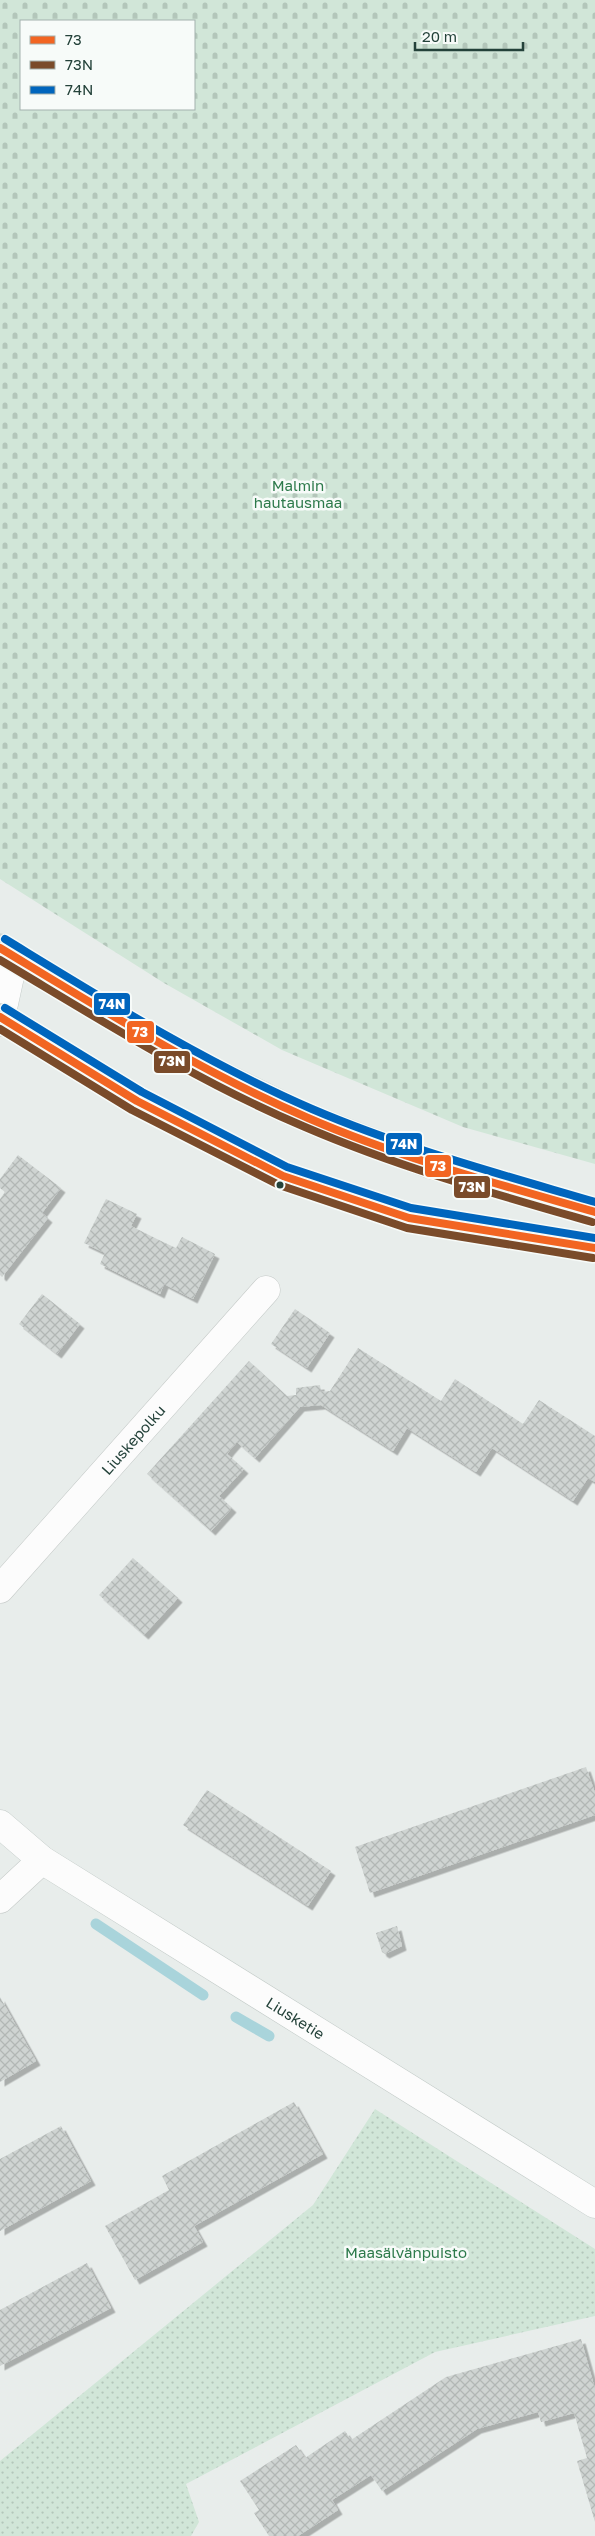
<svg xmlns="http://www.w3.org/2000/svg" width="595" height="2536" font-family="'Golos Text',sans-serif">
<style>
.cemetery{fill:url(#cemetery-stones);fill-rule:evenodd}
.park{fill:url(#park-dots)}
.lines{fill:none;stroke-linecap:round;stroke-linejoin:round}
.stream{stroke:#a9d4db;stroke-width:11}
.building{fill:url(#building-cross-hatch);filter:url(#shadow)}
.street-casing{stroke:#c5cac8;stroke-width:29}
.secondary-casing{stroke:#c3cbc8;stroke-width:29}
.primary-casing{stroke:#c3ccc9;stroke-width:29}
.street{stroke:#fcfcfc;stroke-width:28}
.secondary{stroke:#fcfcfc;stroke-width:28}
.primary{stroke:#cfd7d5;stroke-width:28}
.bus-1-casing{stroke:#f7fbf9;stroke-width:11}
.bus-2-casing{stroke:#f7fbf9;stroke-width:11}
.bus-3-casing{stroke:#f7fbf9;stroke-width:11}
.bus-1{stroke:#f26522;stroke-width:8}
.bus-2{stroke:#7a4b2a;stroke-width:8}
.bus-3{stroke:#0065bd;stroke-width:8}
.bus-dot{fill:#24423a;stroke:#f7fbf9;stroke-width:2}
.labels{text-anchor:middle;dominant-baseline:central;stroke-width:5;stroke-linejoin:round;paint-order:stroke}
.park-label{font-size:15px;fill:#2d7a4b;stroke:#f7fbf9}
.street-label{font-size:15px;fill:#24423a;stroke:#f7fbf9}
.line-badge{stroke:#f7fbf9;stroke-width:2}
.badge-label{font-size:14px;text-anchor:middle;font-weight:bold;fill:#fff}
</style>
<defs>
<pattern id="cemetery-stones" width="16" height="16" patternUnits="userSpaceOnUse" patternTransform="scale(1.25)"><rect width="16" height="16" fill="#d1e6d8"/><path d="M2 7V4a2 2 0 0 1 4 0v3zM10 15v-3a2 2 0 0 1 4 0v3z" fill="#b3c6ba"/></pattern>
<pattern id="park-dots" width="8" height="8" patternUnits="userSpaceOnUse" patternTransform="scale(1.25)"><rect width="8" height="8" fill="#d1e6d8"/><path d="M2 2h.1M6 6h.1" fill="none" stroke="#b3c6ba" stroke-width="1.8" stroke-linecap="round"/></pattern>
<pattern id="building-cross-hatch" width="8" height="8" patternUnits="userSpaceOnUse" patternTransform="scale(1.25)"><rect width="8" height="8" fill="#cfd4d2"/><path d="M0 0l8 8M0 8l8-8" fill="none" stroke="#b2b7b5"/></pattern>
<filter id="shadow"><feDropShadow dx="4.5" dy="4.5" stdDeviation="0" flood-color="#0004"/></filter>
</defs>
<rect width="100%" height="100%" fill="#e8edeb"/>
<path class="cemetery" d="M0 0H595V1164L463 1127 282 1050 164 983 0 879ZM21 21H194V109H21Z"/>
<path class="park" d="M375 2109 595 2249V2316L435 2352 186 2484 199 2522 191 2536H0V2461L313 2205Z"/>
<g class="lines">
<path class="stream" d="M96 1924 203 1995
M236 2017 269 2036"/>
</g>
<path class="building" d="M18 1155 61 1188 42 1213 48 1218 2 1277 0 1275V1199L5 1192 0 1188V1179Z
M106 1199 137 1214 131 1226 161 1241 176 1248 182 1237 215 1254 193 1299 164 1284 160 1294 100 1264 105 1253 84 1243Z
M42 1294 80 1324 57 1354 19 1324Z
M295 1309 330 1333 307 1368 271 1344Z
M358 1348 441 1401 455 1379 523 1424 539 1400 595 1436V1482L588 1478 573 1501 492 1448 476 1472 407 1428 393 1451 321 1405 300 1407 255 1458 237 1442 230 1450 227 1454 244 1469 219 1496 232 1508 211 1531 147 1474 249 1361 287 1396 296 1395V1388L320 1385 321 1392 330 1391Z
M133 1558 178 1598 144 1635 99 1595Z
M586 1767 595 1793V1815L370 1893 355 1847Z
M207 1790 331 1871 308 1906 183 1825Z
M397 1926 402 1946 385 1954 382 1952 376 1933Z
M0 1997 36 2061 0 2082Z
M294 2102 323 2154 194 2226 203 2242 135 2280 105 2226 169 2190 162 2176Z
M61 2126 91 2181 0 2231V2159Z
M87 2263 111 2308 0 2366V2310Z
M581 2339 595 2389V2522L577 2461 587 2458 574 2413 541 2422 538 2412 477 2429 382 2491 371 2475 332 2500 338 2510 298 2536H269L254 2513 259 2510 240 2481 296 2445 305 2458 345 2431 351 2440 446 2377Z"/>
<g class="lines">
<g class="street-casing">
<g id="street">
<path id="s1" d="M0 1589 266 1290"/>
<path d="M0 1899 42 1860"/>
</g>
</g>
<g class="secondary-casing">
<g id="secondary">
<path d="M0 1022 14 958"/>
<path id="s2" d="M0 1824 42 1860 595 2204"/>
</g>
</g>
<g class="primary-casing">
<path id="primary" d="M0 948 171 1051 308 1118 429 1164 595 1212
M0 1017 137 1101 283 1176 409 1218 595 1248"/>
</g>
<use href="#street" class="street"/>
<use href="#secondary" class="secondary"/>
<use href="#primary" class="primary"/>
<g class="bus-1-casing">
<path id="bus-1" d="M0 948C101 1009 200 1071 308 1118 400 1158 498 1184 595 1212
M0 1017 137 1101 283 1176 409 1218 595 1248"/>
</g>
<g class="bus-2-casing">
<path id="bus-2" d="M0 960C99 1019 198 1082 305 1127 398 1167 495 1194 592 1222
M0 1029 132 1110 279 1185 407 1228 593 1258"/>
</g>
<g class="bus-3-casing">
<path id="bus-3" d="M5 939C105 1000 204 1062 312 1109 403 1148 500 1174 595 1202
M5 1008 142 1092 287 1167 411 1208 595 1238"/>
</g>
<use href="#bus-1" class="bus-1"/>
<use href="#bus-2" class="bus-2"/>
<use href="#bus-3" class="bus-3"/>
</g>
<circle class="bus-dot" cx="280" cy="1185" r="4.5"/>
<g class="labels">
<g class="park-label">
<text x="298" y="485">Malmin<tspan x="298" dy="17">hautausmaa</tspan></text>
<text x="406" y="2252">Maasälvänpuisto</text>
</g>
<g class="street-label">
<text stroke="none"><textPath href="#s1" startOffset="200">Liuskepolku</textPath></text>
<text stroke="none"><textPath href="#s2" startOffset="354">Liusketie</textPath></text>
</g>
</g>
<g class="line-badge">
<rect x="93" y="992" width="38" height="24" rx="5" fill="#0065bd"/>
<rect x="126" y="1020" width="29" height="24" rx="5" fill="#f26522"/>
<rect x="153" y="1050" width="38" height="24" rx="5" fill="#7a4b2a"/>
<rect x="385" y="1132" width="38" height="24" rx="5" fill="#0065bd"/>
<rect x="424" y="1154" width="28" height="24" rx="5" fill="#f26522"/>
<rect x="453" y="1175" width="38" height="24" rx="5" fill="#7a4b2a"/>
</g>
<g class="badge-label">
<text x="112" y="1009">74N</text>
<text x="140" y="1037">73</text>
<text x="172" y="1066">73N</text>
<text x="404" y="1149">74N</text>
<text x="438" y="1171">73</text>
<text x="472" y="1192">73N</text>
</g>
<rect x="20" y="20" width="175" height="90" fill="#f7fbf9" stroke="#a3b1ad"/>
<rect x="30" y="36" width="25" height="8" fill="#f26522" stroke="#a3b1ad"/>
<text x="65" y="45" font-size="15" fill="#24423a">73</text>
<rect x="30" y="61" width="25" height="8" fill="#7a4b2a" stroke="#a3b1ad"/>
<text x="65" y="70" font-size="15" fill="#24423a">73N</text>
<rect x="30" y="86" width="25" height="8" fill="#0065bd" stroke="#a3b1ad"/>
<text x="65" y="95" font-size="15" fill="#24423a">74N</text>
<path d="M415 42v8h108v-8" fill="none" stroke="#24423a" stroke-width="2.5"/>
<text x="422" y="42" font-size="15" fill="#24423a" stroke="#f7fbf9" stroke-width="4" paint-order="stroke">20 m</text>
</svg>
